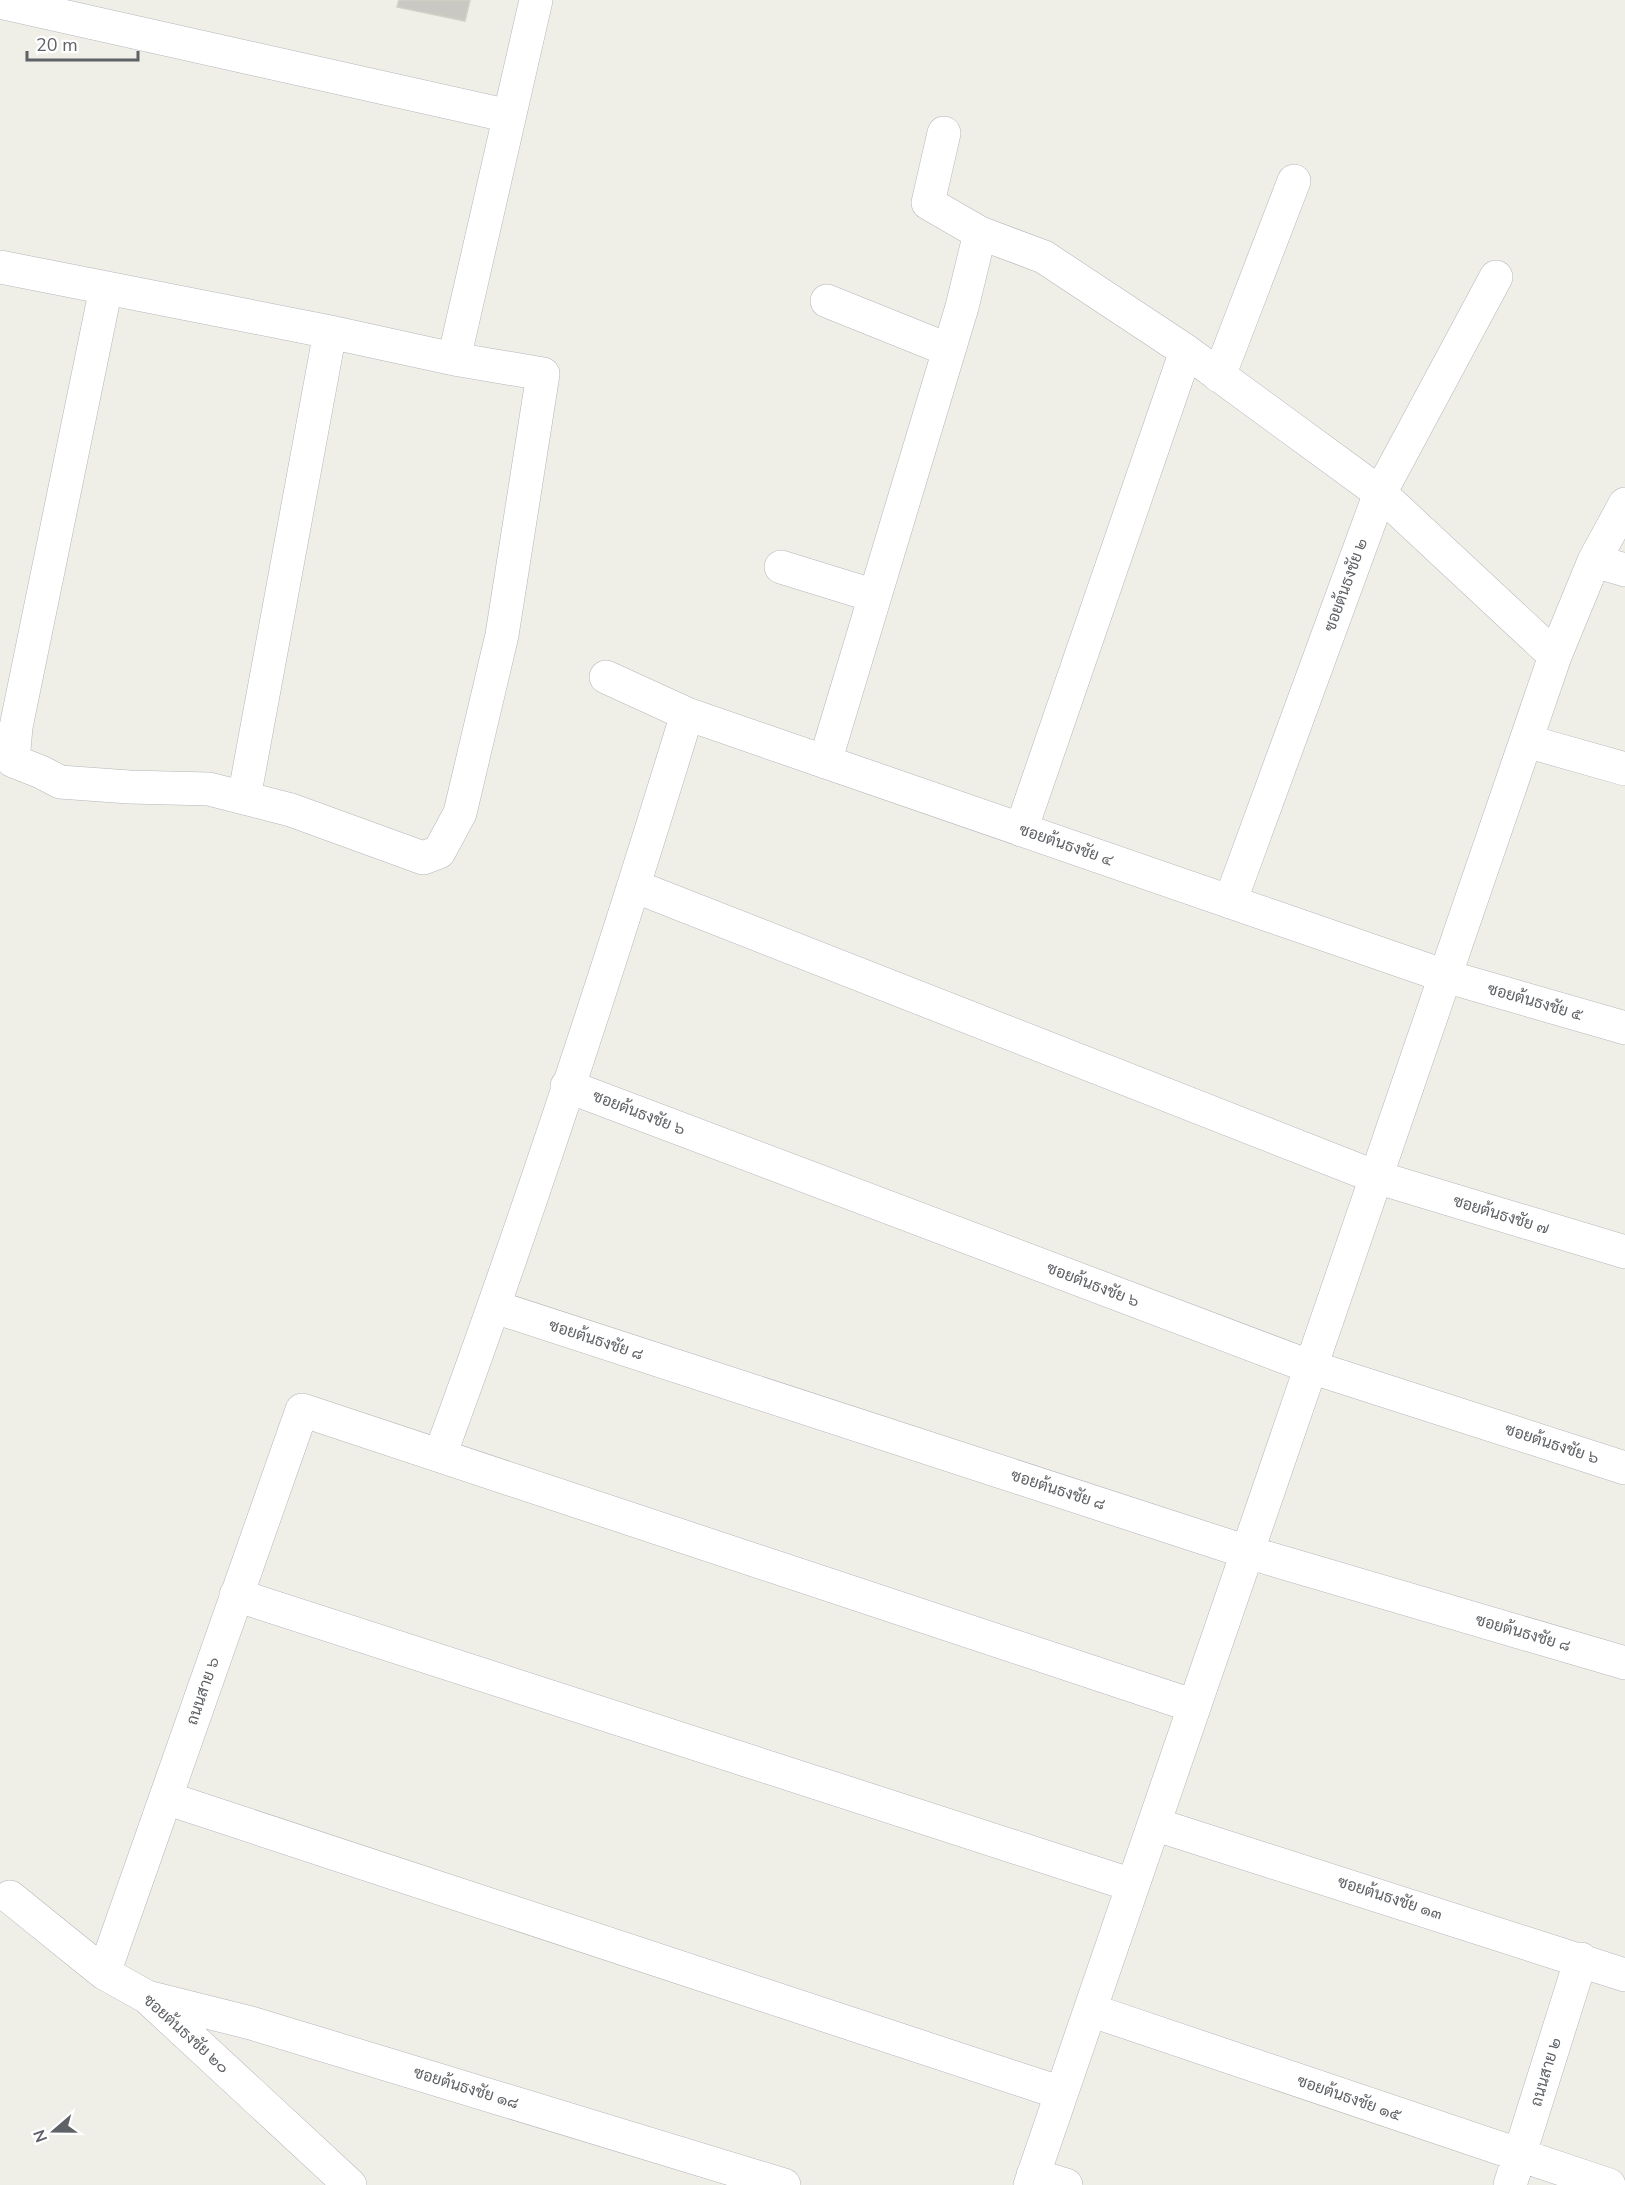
<svg xmlns="http://www.w3.org/2000/svg" width="1625" height="2185" font-family="'Nunito Sans',Sarabun,sans-serif">
<style>
.building{fill:#cac8c3;stroke:#d3d0c5;stroke-width:1.5}
.lines{fill:none;stroke-linecap:round;stroke-linejoin:round}
.street-casing{stroke:#b4b6ba;stroke-width:34}
.street{stroke:#fff;stroke-width:33}
.labels{text-anchor:middle;dominant-baseline:central;stroke-width:4.5;stroke-linejoin:round;paint-order:stroke}
.street-label{font-size:16px;fill:#5e6165;stroke:#fff}
</style>
<rect width="100%" height="100%" fill="#efeee7"/>
<path class="building" d="M399 0H470L465 21 397 7Z"/>
<g class="lines">
<g class="street-casing">
<path id="street" d="M0 2 509 116
M944 133 928 203 980 233
M0 267 330 332 454 359 543 374 502 635 460 813 439 852 423 858 291 810 209 789 129 787 60 782 41 772 13 761 16 727 106 288
M827 301 949 350
M454 359 536 0
M1219 376 1294 181
M1594 561 1625 570
M781 567 875 596
M606 677 687 714 1445 976 1625 1028
M1526 741 1625 769
M825 762 962 307 980 233 1044 257 1186 351 1380 493 1496 277
M244 798 330 332
M1021 830 1186 351
M634 886 1376 1177 1625 1252
M1230 902 1380 493 1555 656
M567 1086 1311 1367 1625 1468
M495 1307 1247 1552 1625 1663
M440 1455C530 1211 611 963 687 714
M236 1595 1132 1885
M166 1798 1061 2093
M1154 1824 1625 1975
M10 1897 104 1973 147 1997 350 2185
M104 1973 302 1410 1194 1706
M147 1997 251 2023 784 2185
M1090 2010 1609 2185
M1033 2175 1066 2185
M1030 2185 1555 656 1594 561 1625 504
M1510 2185 1581 1959"/>
</g>
<use href="#street" class="street"/>
</g>
<g class="labels">
<g class="street-label">
<text transform="translate(1346 585) rotate(-70)">ซอยต้นธงชัย ๒</text>
<text transform="translate(1066 845) rotate(19)">ซอยต้นธงชัย ๔</text>
<text transform="translate(1535 1002) rotate(16)">ซอยต้นธงชัย ๕</text>
<text transform="translate(639 1113) rotate(21)">ซอยต้นธงชัย ๖</text>
<text transform="translate(1501 1215) rotate(17)">ซอยต้นธงชัย ๗</text>
<text transform="translate(1093 1285) rotate(21)">ซอยต้นธงชัย ๖</text>
<text transform="translate(596 1340) rotate(18)">ซอยต้นธงชัย ๘</text>
<text transform="translate(1552 1444) rotate(18)">ซอยต้นธงชัย ๖</text>
<text transform="translate(1058 1490) rotate(18)">ซอยต้นธงชัย ๘</text>
<text transform="translate(1523 1633) rotate(16)">ซอยต้นธงชัย ๘</text>
<text transform="translate(203 1691) rotate(-71)">ถนนสาย ๖</text>
<text transform="translate(1390 1898) rotate(18)">ซอยต้นธงชัย ๑๓</text>
<text transform="translate(186 2034) rotate(42)">ซอยต้นธงชัย ๒๐</text>
<text transform="translate(1546 2072) rotate(-73)">ถนนสาย ๒</text>
<text transform="translate(466 2088) rotate(17)">ซอยต้นธงชัย ๑๘</text>
<text transform="translate(1349 2098) rotate(19)">ซอยต้นธงชัย ๑๕</text>
</g>
</g>
<g transform="translate(54 2131) rotate(250)" stroke="#ffffff" stroke-width="4.5" paint-order="stroke">
<path d="M0-4.5L10 22L0 15L-10 22Z" fill="#5e6165"/>
<text y="-9" font-size="16" font-weight="bold" text-anchor="middle" fill="#5e6165">N</text>
</g>
<path d="M27 51v9h111v-9" fill="none" stroke="#5e6165" stroke-width="3"/>
<text x="36" y="51" font-size="18" fill="#5e6165" stroke="#ffffff" stroke-width="4.5" paint-order="stroke">20 m</text>
</svg>
